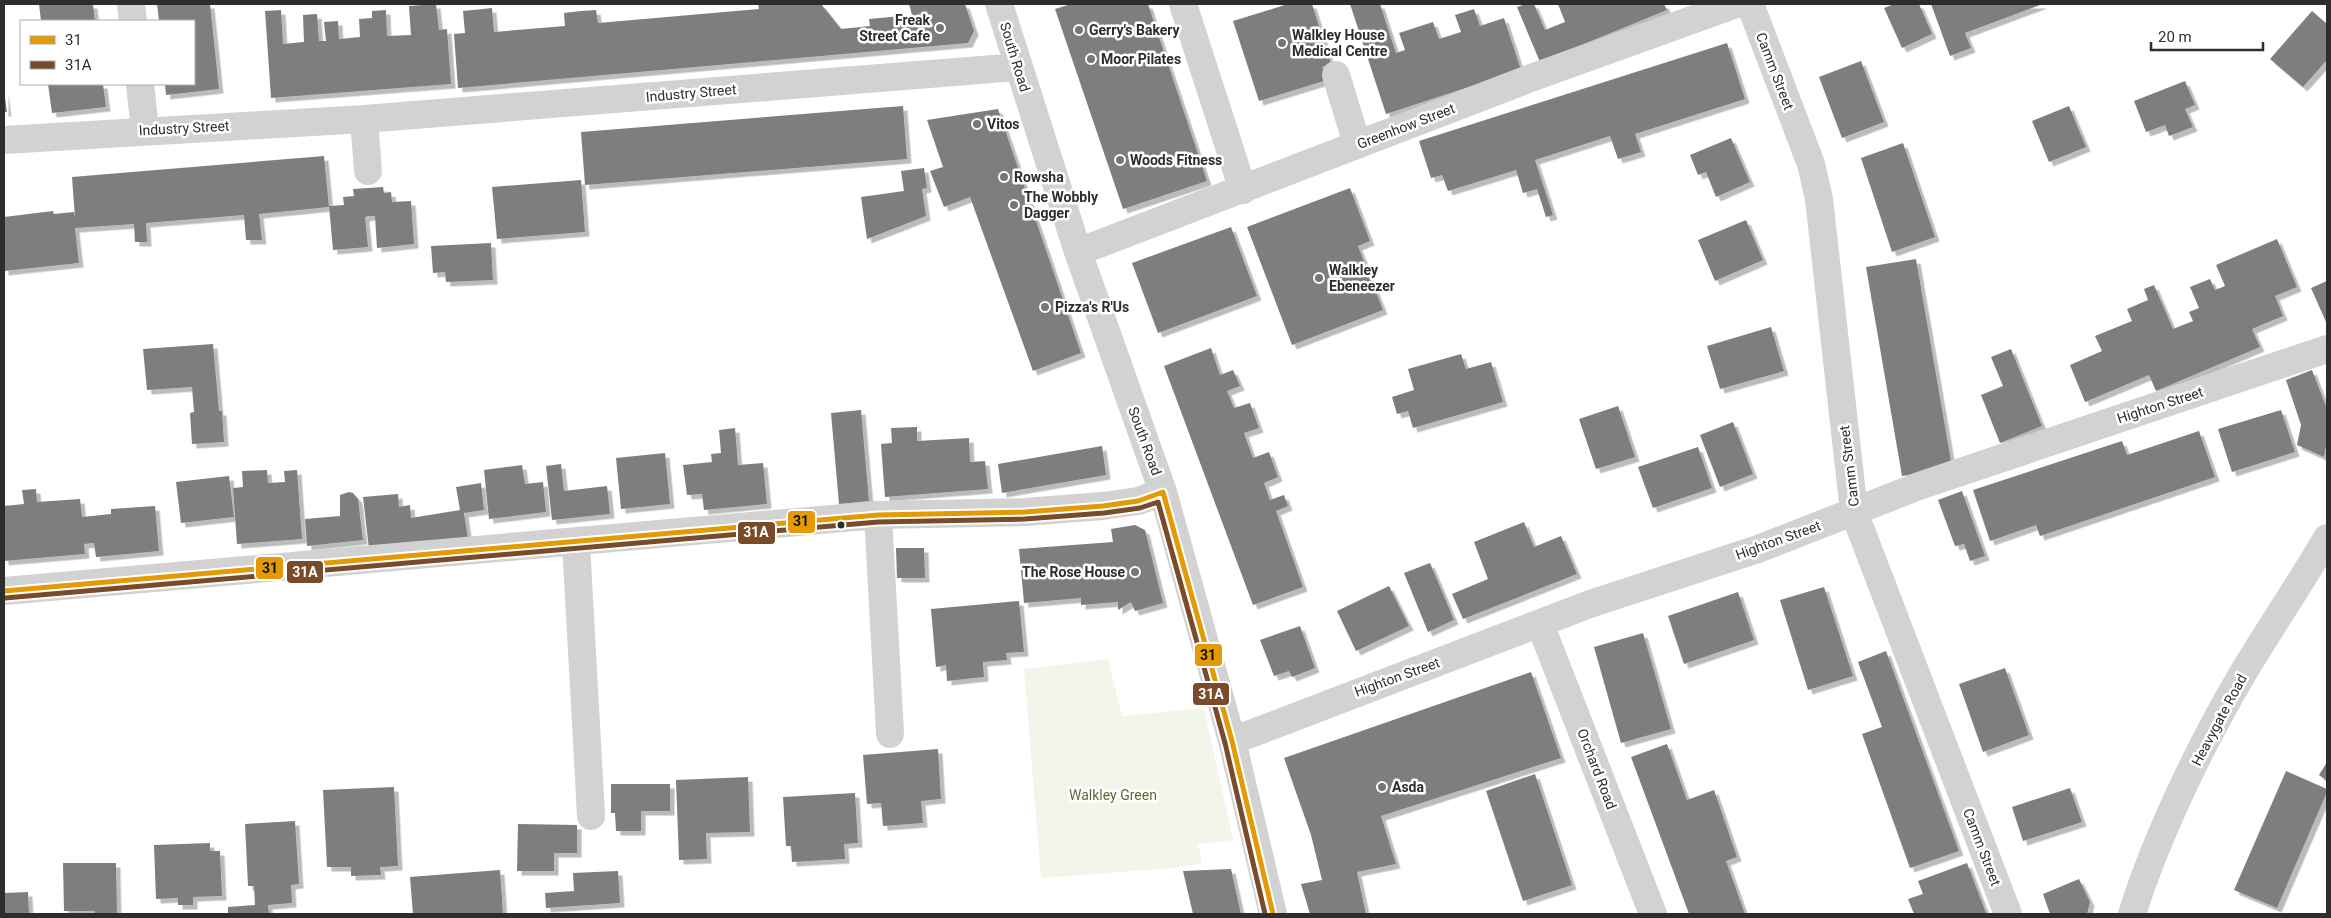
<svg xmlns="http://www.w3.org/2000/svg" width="2331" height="918" font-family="Roboto,sans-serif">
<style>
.green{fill:#f2f5ea}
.building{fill:#7e7e7e;filter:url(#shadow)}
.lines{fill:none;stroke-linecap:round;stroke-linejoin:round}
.minor{stroke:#d2d2d2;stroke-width:28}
.bus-1-casing{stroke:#fff;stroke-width:9}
.bus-2-casing{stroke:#fff;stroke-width:9}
.bus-1{stroke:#e39a04;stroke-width:5}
.bus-2{stroke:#7a4b2a;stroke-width:5}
.poi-dot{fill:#767676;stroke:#fff;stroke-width:2}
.bus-dot{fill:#2d2d2d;stroke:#fff;stroke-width:2}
.labels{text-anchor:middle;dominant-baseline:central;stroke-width:5;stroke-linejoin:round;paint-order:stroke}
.poi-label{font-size:14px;font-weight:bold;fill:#2d2d2d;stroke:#fff;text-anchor:start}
.street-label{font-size:14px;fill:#2d2d2d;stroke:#fff}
.park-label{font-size:14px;fill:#5b6b38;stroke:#fff}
.line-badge{stroke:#fff;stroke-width:2}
.badge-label{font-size:14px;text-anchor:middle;font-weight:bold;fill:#fff}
.pale-badge-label{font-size:14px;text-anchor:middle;font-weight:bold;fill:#111}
</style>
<defs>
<filter id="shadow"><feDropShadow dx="4.5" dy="4.5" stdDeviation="0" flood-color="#0004"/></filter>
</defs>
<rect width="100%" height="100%" fill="#fff"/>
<path class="green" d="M1108 659 1122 716 1204 708 1233 840 1198 844 1202 863 1174 868 1041 878 1024 669Z"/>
<path class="building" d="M39 4H93L95 21H41Z
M157 4H210L219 89 166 95 165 84H194V21H159Z
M436 4 439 30 447 29 451 84 271 98 265 11 281 10 283 44 304 42 303 15 317 14 319 41H326L324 22 338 21 339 39 360 37 359 19 372 18V11L386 10 387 36 411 35 409 6Z
M758 4H821L841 29 870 26 869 19 912 15 909 4H965L974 31 968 43 458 88 454 34 465 33 463 11 492 8 494 32 565 26 564 13 581 11 596 10 598 23 759 9Z
M1071 4H1148L1207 181 1123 209 1055 9Z
M1288 4H1312L1331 64 1322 67 1327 80 1259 101 1233 21Z
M1350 4H1380L1396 53 1405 50 1399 33 1433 22 1439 39 1461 32 1455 15 1474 9 1480 26 1504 18 1521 70 1386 114Z
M1526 4H1534L1545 30 1565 22 1558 4H1664L1667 10 1540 62 1517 7Z
M1894 4H1919L1932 34 1902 48 1884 8Z
M1931 4H2043L1965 33 1971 48 1950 56Z
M2312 11 2327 24V60L2303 87 2270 59Z
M1727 43 1745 99 1635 134 1641 152 1618 159 1610 136 1535 160 1553 215 1546 217 1537 189 1523 193 1516 170 1448 191 1442 175 1431 178 1419 141Z
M1861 61 1884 122 1842 138 1819 77Z
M2185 81 2195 105 2185 109 2193 127 2169 136 2165 125 2146 132 2134 101Z
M48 84H103L106 107 52 113Z
M4 90 7 112H4Z
M903 106 907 159 585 185 581 132Z
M2069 106 2086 147 2049 162 2032 121Z
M998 109 1081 353 1033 371 970 197 944 207 930 171 943 167 927 120Z
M1731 138 1750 182 1716 197 1706 172 1698 175 1690 155Z
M1903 143 1935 237 1892 252 1861 158Z
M324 156 329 207 259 214 262 240H246L244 215 146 223 147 242H135L134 224 75 228 79 263 4 271V217L53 211 54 214 74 212 75 218 72 177Z
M924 168 927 188 922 189 926 216 867 239 861 197 904 191 901 171Z
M581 180 585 232 497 239 492 187Z
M383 187 384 193 391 192 392 202 411 201 414 244 377 248 375 216H369L365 217 368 247 333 250 329 206 344 205 343 197 354 196 353 189Z
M1350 188 1370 241 1358 246 1383 310 1292 345 1247 227Z
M1746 220 1763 260 1715 281 1698 240Z
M1231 227 1257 296 1158 333 1132 263Z
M2277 239 2297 287 2275 296 2283 316 2252 329 2260 347 2156 391 2149 375 2085 402 2070 365 2102 351 2095 336 2132 321 2127 309 2148 300 2144 289 2154 285 2173 329 2193 321 2189 312 2199 308 2190 287 2210 279 2215 290 2225 286 2216 265Z
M491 243 493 280 446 282 445 272 433 273 431 246Z
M1916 259 1952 467 1902 476 1866 267Z
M2327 281V321L2326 322 2311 288Z
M1771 327 1784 371 1720 389 1707 346Z
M213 344 219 411H222L224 442 192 444 190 413 194 412 192 387 147 390 143 349Z
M1211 348 1220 375 1233 370 1240 386 1227 391 1234 408 1250 403 1259 428 1244 433 1253 458 1269 452 1278 477 1264 483 1270 500 1284 495 1288 506 1276 511 1303 587 1253 605 1164 366Z
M2011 349 2042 426 2000 443 1981 395 2003 386 1991 357Z
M1461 354 1466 369 1491 362 1503 402 1413 428 1408 411 1397 414 1392 397 1414 390 1408 369Z
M2312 370 2327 409V440L2324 457 2297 445 2301 425 2286 380Z
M1618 406 1635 457 1596 469 1579 419Z
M861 410 869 501 839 504 831 413Z
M2281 410 2295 452 2232 472 2218 429Z
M1733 422 1753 474 1720 487 1700 435Z
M917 427V441L969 438 970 462 985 461 988 489 885 497 881 444 892 443 891 428Z
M735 428 738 465 763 463 767 504 704 510 702 494 687 495 683 465 712 462 711 454 721 453 719 430Z
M2199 431 2215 477 2040 536 2036 525 1990 541 1973 490 2122 441 2127 455Z
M1102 446 1106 475 1002 493 998 464Z
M1698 447 1712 488 1653 508 1638 467Z
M665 453 670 504 621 509 616 458Z
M561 464 564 491 607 486 610 514 552 520 546 466Z
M522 465 525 484 543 482 546 512 489 519 484 470Z
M267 470 268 483 285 482 284 471 297 470 302 539 237 544 233 488 243 487 242 471Z
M229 476 234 517 181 523 176 482Z
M481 483 484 510 464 513 468 539 369 549 363 497 398 494 399 507 410 505 411 518 460 510 456 487Z
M36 489 37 502 80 499 82 517 111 514V509L155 506 159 551 96 557 94 543 84 544 85 554 4 561V506L24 504 22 490Z
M1962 491 1985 556 1970 561 1964 544 1955 546 1938 500Z
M349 492 353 493 358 499 363 540 307 546 305 519 340 516V495Z
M1524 522 1534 547 1561 536 1577 574 1463 619 1452 594 1488 579 1474 542Z
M1135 525 1145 530 1163 603 1135 611 1131 602 1118 610V602L1081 605V598L1024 603 1019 549 1113 542 1111 529Z
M896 548H924L925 578H897Z
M1430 563 1454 620 1428 632 1404 573Z
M1389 586 1409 626 1356 651 1337 611Z
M1824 587 1853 676 1808 690 1780 600Z
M1738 592 1754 640 1684 664 1668 616Z
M1019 601 1024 652 1006 653 1007 660 983 662 984 677 947 681 946 665 936 667 931 609Z
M1300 626 1315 668 1292 677 1289 671 1274 676 1260 640Z
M1643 633 1671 729 1621 743 1594 647Z
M1886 651 1959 851 1910 868 1862 734 1882 727 1858 662Z
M2005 668 2029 735 1983 752 1959 684Z
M1531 672 1561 758 1381 816 1396 864 1357 872 1366 914H1310L1301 884 1322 880 1311 835 1284 758Z
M1667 744 1687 800 1714 790 1737 857 1726 861 1745 914H1689L1631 757Z
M938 749 941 799 921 801 923 823 883 826 881 803 867 804 863 755Z
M2327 762V781L2319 775Z
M2286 771 2327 789V792L2277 908 2234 890Z
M1535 774 1572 885 1523 901 1486 791Z
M748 777 750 832 706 833 707 859 679 860 676 780Z
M611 784H670V811H641V831H616L615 813H611Z
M394 787 398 866 380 867 381 875 351 876V867H327L323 790Z
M2070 788 2082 822 2023 841 2012 807Z
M855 793 858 843 844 844 845 859 792 862 791 846H786L783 797Z
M295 821 299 884 291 885 292 903 268 905 269 914H228V907L255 905 254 886H248L245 824Z
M518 824 577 825V853H554V871H517Z
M210 843V851H220L222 896 193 897V905H178V898L156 899 154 845Z
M63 863H116L117 914H95V911H64Z
M1967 863 1986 913 1914 914 1908 899 1923 894 1918 881Z
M1231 869 1241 914H1193L1183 871Z
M500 870 503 914H413L410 877Z
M618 871 620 903 546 908 545 893 574 891 573 873Z
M2079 879 2090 902 2087 914H2050L2043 894Z
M28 892 29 914H4V893Z"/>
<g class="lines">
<path class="minor" d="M131 4 133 21
M999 4 1078 252 1163 492 1232 741 1273 914
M1183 4 1243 190
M1750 4 1811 164 1819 199 1854 512 2008 914
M1336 75 1357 144
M140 84 145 130
M364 119 368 171
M4 140 364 119 1019 67
M1078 252 1531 78 1736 4
M878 515 890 734
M576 542 591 816
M4 591 878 515 1025 512 1103 506 1138 501 1163 492
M1540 624 1653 914
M1232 741 1590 604 1758 549 1919 486 2327 349
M2132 914C2157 835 2201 744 2243 673 2270 628 2300 584 2327 538"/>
<g class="bus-1-casing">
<path id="bus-1" d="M4 591 878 515 1025 512 1103 506 1138 501 1163 492 1232 741 1273 914"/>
</g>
<g class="bus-2-casing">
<path id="bus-2" d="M5 598 878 522 1025 519 1104 513 1140 508 1158 502 1225 743 1265 914"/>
</g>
<use href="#bus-1" class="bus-1"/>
<use href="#bus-2" class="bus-2"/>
</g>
<g class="poi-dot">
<circle cx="940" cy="28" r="5"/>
<circle cx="1079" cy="30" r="5"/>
<circle cx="1282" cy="43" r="5"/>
<circle cx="1091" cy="59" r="5"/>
<circle cx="977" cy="124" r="5"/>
<circle cx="1120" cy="160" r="5"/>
<circle cx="1004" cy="177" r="5"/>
<circle cx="1014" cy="205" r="5"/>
<circle cx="1319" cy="278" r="5"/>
<circle cx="1045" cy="307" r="5"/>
<circle cx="1135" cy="572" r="5"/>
<circle cx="1382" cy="787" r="5"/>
</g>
<circle class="bus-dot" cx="841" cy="525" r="4.5"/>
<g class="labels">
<g class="poi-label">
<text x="930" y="20" text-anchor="end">Freak<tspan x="930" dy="16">Street Cafe</tspan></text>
<text x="1089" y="30">Gerry's Bakery</text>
<text x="1292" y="35">Walkley House<tspan x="1292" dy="16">Medical Centre</tspan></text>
<text x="1101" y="59">Moor Pilates</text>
<text x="987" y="124">Vitos</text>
<text x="1130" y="160">Woods Fitness</text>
<text x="1014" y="177">Rowsha</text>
<text x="1024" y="197">The Wobbly<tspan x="1024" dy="16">Dagger</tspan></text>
<text x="1329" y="270">Walkley<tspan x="1329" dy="16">Ebeneezer</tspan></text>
<text x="1055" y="307">Pizza's R'Us</text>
<text x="1125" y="572" text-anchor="end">The Rose House</text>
<text x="1392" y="787">Asda</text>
</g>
<g class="street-label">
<text transform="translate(1015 57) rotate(73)">South Road</text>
<text transform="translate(1775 71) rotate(69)">Camm Street</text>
<text transform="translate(691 93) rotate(-5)">Industry Street</text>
<text transform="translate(1406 126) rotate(-21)">Greenhow Street</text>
<text transform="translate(184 128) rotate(-3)">Industry Street</text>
<text transform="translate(2160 405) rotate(-18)">Highton Street</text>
<text transform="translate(1145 441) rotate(70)">South Road</text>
<text transform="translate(1849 466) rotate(-97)">Camm Street</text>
<text transform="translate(1778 540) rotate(-20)">Highton Street</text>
<text transform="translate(1397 677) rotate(-20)">Highton Street</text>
<text transform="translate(2219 720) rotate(-62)">Heavygate Road</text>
<text transform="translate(1597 769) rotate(69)">Orchard Road</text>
<text transform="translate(1982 847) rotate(69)">Camm Street</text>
</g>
<g class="park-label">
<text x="1113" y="795">Walkley Green</text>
</g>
</g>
<g class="line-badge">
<rect x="787" y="510" width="29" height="24" rx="5" fill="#e39a04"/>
<rect x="737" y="521" width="39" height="24" rx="5" fill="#7a4b2a"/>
<rect x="255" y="556" width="29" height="24" rx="5" fill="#e39a04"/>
<rect x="286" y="560" width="38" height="24" rx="5" fill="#7a4b2a"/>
<rect x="1194" y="643" width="29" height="24" rx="5" fill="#e39a04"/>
<rect x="1192" y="682" width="38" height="24" rx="5" fill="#7a4b2a"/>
</g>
<g class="badge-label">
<text x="756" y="537">31A</text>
<text x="305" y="577">31A</text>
<text x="1211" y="699">31A</text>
</g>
<g class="pale-badge-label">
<text x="801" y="526">31</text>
<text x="270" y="573">31</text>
<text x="1208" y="660">31</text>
</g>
<rect width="2331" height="918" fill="none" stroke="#2d2d2d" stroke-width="10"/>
<rect x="20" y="20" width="175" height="65" fill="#ffffff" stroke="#ababab"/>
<rect x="30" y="36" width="25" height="8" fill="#e39a04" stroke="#ababab"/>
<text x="65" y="45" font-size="15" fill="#2d2d2d">31</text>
<rect x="30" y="61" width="25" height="8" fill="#7a4b2a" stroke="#ababab"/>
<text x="65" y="70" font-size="15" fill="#2d2d2d">31A</text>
<path d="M2151 42v8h112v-8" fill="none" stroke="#2d2d2d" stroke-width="2.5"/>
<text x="2158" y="42" font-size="15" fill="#2d2d2d" stroke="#ffffff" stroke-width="4" paint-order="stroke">20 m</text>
</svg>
